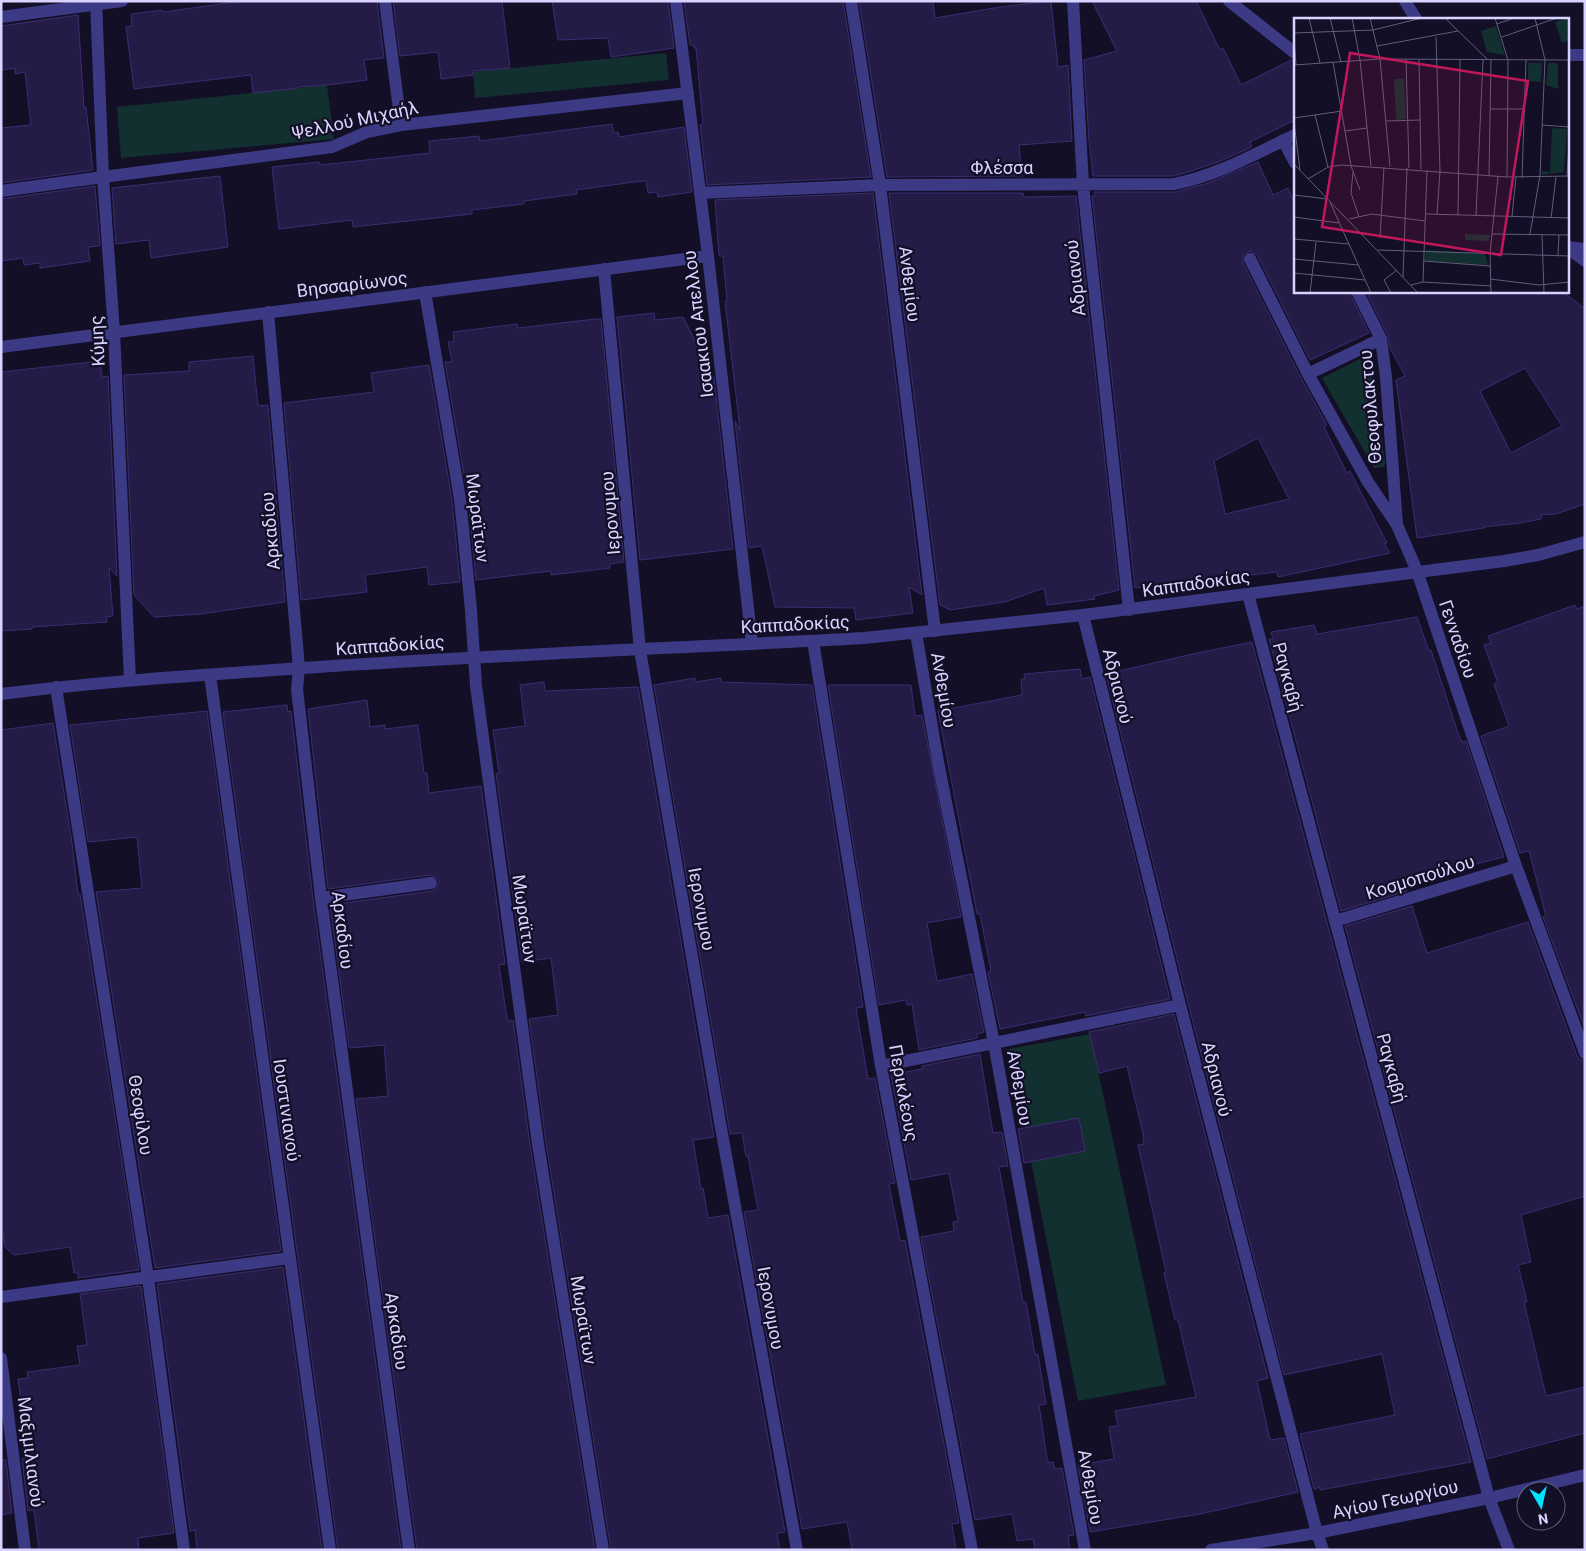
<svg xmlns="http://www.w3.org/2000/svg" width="1586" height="1551" font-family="Roboto,sans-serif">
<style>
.green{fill:#12302f}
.building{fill:#241b47;stroke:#3b2d73;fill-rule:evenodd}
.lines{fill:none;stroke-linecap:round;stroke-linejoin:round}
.service{stroke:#3d3a85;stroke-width:12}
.pedestrian{stroke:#3d3a85;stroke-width:12}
.minor{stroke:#3d3a85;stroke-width:12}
.tertiary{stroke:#3d3a85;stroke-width:12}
.labels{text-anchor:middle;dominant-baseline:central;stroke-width:4.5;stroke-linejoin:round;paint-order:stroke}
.street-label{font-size:18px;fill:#d9d4ff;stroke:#130f26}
.inset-road{fill:none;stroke:#625e7d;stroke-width:1}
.view{fill:#c2185b;fill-opacity:0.15;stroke:#c2185b;stroke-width:2.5}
.inset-edge{fill:none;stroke:#d9d4ff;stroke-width:2.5}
</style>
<rect width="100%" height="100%" fill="#130f26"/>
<path class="green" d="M666 53 669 80 475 98 473 72Z
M327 85 334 139 121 158 117 107Z
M1366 356 1372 376 1385 462 1384 467 1374 468 1322 378Z
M1090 1034 1166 1385 1078 1401 1009 1049Z"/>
<path class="building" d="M243 1H377L384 58 364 60 367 80 327 85 298 87V88L253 93 251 75 134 89 126 27 132 26 131 14 162 10 163 12Z
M393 1H502L510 68 473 71V75L441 79 438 52 400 56Z
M552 1H668L674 48 611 57 608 38 558 40Z
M684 1H843L871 177 707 185 700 125 703 124 696 48H694V45H690Z
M859 1H933L935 18 1000 7 1051 1 1058 67 1068 65 1072 141 1019 145 1022 176 887 177Z
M1092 1H1196L1220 50 1223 48 1241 85 1291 60 1295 61V120L1250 142 1252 147 1218 162 1188 172 1173 176H1093L1089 140 1084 60 1117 51Z
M78 15 84 108 86 107 93 170 1 183V128L31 125 25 72 15 74V68L1 70V26Z
M612 124 614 133 618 132 619 137 684 127 692 192 658 197 657 192 648 193 646 181 634 182 576 190 577 194 524 201V204L472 210V214L353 227 352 220 279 229 272 167 319 162 320 165 430 153 429 141 479 136 480 141Z
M1258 162 1273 195 1288 188 1295 204V291H1349L1369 333 1310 360 1257 255 1250 251 1243 255V263L1301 378 1327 425 1324 427 1347 473 1350 471 1387 543H1384L1390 553 1278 577 1277 572 1135 588 1092 196H1095L1094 192H1176L1208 183ZM1258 438 1289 499 1225 514 1214 461Z
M220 176 228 247 151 258 149 240 116 244 112 188Z
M95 186 100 246 88 247 90 261 40 268V263L24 265 23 258 1 261V199Z
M873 193 922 595 909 587 913 613 856 620 854 608 775 607 762 546 749 548 735 421 740 430 725 301H727L723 256H719L715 200Z
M889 193H1023L1024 197 1076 196 1119 590 1094 596 1095 599 1047 605 1044 588 1005 602 950 610 940 605Z
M1366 291H1562L1585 309V504L1556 514 1541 515V519L1520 523 1484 527V528L1417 538 1396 380 1405 376 1390 348 1388 336ZM1525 368 1562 426 1511 453 1480 391Z
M654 313 655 320 683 317 714 378 733 549 640 560 617 317Z
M595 319H601L624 562 610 564V568L551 575V571L476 580 468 498 445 362H452L448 342H454L453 332 517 324 518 328Z
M253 356 258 406 268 405 285 602 200 614 154 617 134 595 124 375 189 371V362Z
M100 361 102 377 108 376 117 576 109 568 113 616 106 617 107 622 32 627V629L1 631V372Z
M429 365 452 500 460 582 429 585 427 567 365 575 367 592 301 600 284 403 374 392 371 373Z
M1575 605 1577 609 1585 606V1029L1543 917 1546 916 1529 851 1520 853 1481 736 1509 726 1494 684 1498 683 1484 645 1491 643 1488 636Z
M1417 617 1429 651 1431 650 1458 733 1462 742 1466 741 1504 857 1404 882 1407 891 1341 911 1269 639H1273L1271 632 1314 625 1317 634Z
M1252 642 1471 1462 1320 1490V1487L1314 1489 1300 1434 1395 1415 1382 1354 1284 1375 1188 1003 1106 674 1197 653Z
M1080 669 1082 679 1090 677 1170 999 1086 1016 1085 1012 1000 1029 988 972 991 971 980 914H977L938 711 1022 695 1021 679H1025L1024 674Z
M695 678 696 682 721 678V682L812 685 863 1007 856 1008 868 1079 875 1078 895 1183 889 1184 900 1241 905 1240 959 1523 952 1524 956 1550H852L847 1522 802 1529 744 1212 758 1210 748 1156H746L742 1133 730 1134 654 685Z
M544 682 545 691 638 687 714 1137 693 1140 701 1189 703 1188 708 1218 728 1215 785 1532 777 1533 780 1550H611L546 1143 529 1019 558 1015 551 958 522 962 496 774 499 773 493 730 525 726 520 685Z
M828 685H911L915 716 922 715 961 917 927 923 937 981 972 974 984 1032 977 1034V1038L919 1050 912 1004 907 1005 906 1000 879 1005Z
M367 700 370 727 385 725V729L418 725 424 773H427L429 793 481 786 505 964 499 965 507 1018 509 1021 513 1020 530 1145 595 1550H417L356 1099 388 1096 384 1045 349 1048 330 905 432 891 436 889 439 882 437 878 430 875 328 889 308 709Z
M287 705 288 712 291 711 313 899 401 1550H338L223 712Z
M207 711 281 1251 155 1268 96 892 142 888 137 837 88 842 70 725Z
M53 723 72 843 78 894H80L139 1270 78 1278V1273H74L70 1247 14 1255 5 1247 1 1223V730Z
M1412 906 1427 953 1528 922 1577 1056 1580 1060 1585 1061V1196L1521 1215 1531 1262 1518 1265 1527 1302H1524L1546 1396 1585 1387V1433L1487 1459 1345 926Z
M1174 1014 1268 1378 1257 1381 1270 1440 1284 1438 1298 1492 1200 1514 1090 1532 1078 1465 1114 1459 1109 1427 1118 1426 1115 1411 1196 1397 1178 1320H1175L1164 1273 1166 1272 1138 1145 1144 1144 1143 1139 1144 1138 1127 1066 1099 1073 1089 1032Z
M980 1054 993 1133 1002 1132 1008 1166 999 1167 1023 1302H1026L1035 1355 1038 1354 1046 1404 1039 1405 1047 1458 1049 1463 1053 1462 1055 1469 1062 1468 1074 1535 1068 1536 1070 1550H1035L1033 1539 1017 1541 1012 1514 975 1520 921 1237 954 1231 953 1222 958 1221 949 1173 911 1180 891 1075 922 1069V1066Z
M1079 1118 1085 1151 1024 1163 1018 1129Z
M283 1267 322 1550H197L195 1530 190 1531 157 1284Z
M141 1286 174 1533 138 1538 139 1550H39L34 1510 28 1511 22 1459 27 1458 25 1446H27L18 1379 28 1378 27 1372 80 1365 77 1346 87 1345 80 1294Z
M1 1460H6L12 1513 1 1515Z"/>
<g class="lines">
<path class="service" d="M1250 259 1308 374 1381 339"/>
<path class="pedestrian" d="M385 1 401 125
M103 177 332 147 367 132 401 125 688 93"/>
<path class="minor" d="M96 1 103 177 114 332 130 680
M676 1 708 256 752 643
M851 1 880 185 935 631
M1073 1 1083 185 1129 610
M1405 1 1416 19
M1 17 122 1
M1567 55H1585
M1283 140 1295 163
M1 191 103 177
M700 193 880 185 1174 184C1217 176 1256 153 1295 135
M1567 247 1585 249
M604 269 640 650 721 1128 797 1550
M1357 291 1381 339 1386 377 1397 525
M425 292 460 499 471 610 476 686 538 1144 603 1550
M268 312 299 668 297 689 321 898 409 1550
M1 347 708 256
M1308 374 1368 482 1397 525 1417 571 1516 866 1585 1053
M1248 594 1489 1498 1509 1550
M1083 615 1180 1005 1317 1533 1323 1550
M916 633 938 762 994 1043 1085 1550
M813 641 881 1066 972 1550
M210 675 330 1550
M56 687 148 1278 184 1550
M321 898 431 883
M1335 921 1516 866
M881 1066 1180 1005
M1 1297 290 1258
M1 1358 25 1550"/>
<path class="tertiary" d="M1229 1 1295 53
M1567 248 1585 261
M1 694C88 683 174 677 261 671 462 656 663 649 864 638L1083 615 1504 561 1538 555 1585 542
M1211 1550 1317 1533 1489 1498 1585 1475"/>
</g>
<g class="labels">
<g class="street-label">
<text transform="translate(355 120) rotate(-12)">Ψελλού Μιχαήλ</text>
<text x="1002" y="167">Φλέσσα</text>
<text transform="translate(1075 278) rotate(-96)">Αδριανού</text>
<text transform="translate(352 284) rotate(-7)">Βησσαρίωνος</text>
<text transform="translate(910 284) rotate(83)">Ανθεμίου</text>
<text transform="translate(698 324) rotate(-97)">Ισαακιου Απελλου</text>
<text transform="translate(97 341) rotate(-93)">Κύμης</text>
<text transform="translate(1370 407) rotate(-95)">Θεοφυλακτου</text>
<text transform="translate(610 513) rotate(-95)">Ιερονυμου</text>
<text transform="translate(478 518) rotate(83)">Μωραϊτων</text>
<text transform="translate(270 531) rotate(-95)">Αρκαδίου</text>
<text transform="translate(1196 583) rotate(-8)">Καππαδοκίας</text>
<text transform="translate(795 624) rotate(-3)">Καππαδοκίας</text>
<text transform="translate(1458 639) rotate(71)">Γενναδίου</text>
<text transform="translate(390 645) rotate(-4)">Καππαδοκίας</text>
<text transform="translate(1288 677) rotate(75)">Ραγκαβή</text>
<text transform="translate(1118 686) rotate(76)">Αδριανού</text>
<text transform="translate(944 690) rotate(80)">Ανθεμίου</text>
<text transform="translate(1420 877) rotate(-17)">Κοσμοπούλου</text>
<text transform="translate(702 909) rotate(80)">Ιερονυμου</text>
<text transform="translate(525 919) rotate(82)">Μωραϊτων</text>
<text transform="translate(343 930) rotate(83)">Αρκαδίου</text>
<text transform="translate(1392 1068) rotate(75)">Ραγκαβή</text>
<text transform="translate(1217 1079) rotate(76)">Αδριανού</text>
<text transform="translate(1020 1088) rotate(80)">Ανθεμίου</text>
<text transform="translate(904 1093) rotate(80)">Περικλέους</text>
<text transform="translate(287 1110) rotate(82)">Ιουστινιανού</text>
<text transform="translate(141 1115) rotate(81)">Θεοφίλου</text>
<text transform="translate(771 1308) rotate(80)">Ιερονυμου</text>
<text transform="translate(584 1320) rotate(81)">Μωραϊτων</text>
<text transform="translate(397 1331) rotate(82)">Αρκαδίου</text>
<text transform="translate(31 1452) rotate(83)">Μαξιμιλιανού</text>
<text transform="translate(1091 1487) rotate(80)">Ανθεμίου</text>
<text transform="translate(1395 1499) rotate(-12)">Αγίου Γεωργίου</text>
</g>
</g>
<g transform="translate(1294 18)">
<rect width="275" height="275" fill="#130f26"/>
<path d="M275 0V23L268 25 261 4ZM202 8 211 37H210L193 34 187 13ZM234 45H248L247 64 234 63ZM254 45H264V71L252 67ZM100 61H110L112 101 102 102ZM258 110 273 111 270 154 248 157V153L256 154ZM171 216 196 217 195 223 171 222ZM132 232 191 236 194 247 131 243Z" fill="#12302f"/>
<path class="inset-road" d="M15 0 26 45M36 0 47 44M58 0 66 42 77 148M76 0 86 41 96 149M151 0 194 42M201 0 214 42 213 159M203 6 220 0M0 15 79 12 128 0M0 19 2 47M142 19 146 153 143 196M208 19 263 0M83 28 164 13M112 41 115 150M125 42 127 151M39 44 57 148 66 172M0 47 86 41 275 42M196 91H230M21 97 34 149M0 100 48 93M92 103 126 102M0 104 6 152M248 107 275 109M51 113 73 110M0 146 124 275M59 154 57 175 65 199M195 158 197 42M273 158 275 126M228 160 232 42M14 161 34 149 47 147 213 159 275 158M0 177 34 181M36 184 77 275M132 196 275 200M164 197 166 42M182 197 189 42M218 198 222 159M0 199 45 205M257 200 262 159M55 201 78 196 131 203M198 216 275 217M236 216 246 157 251 42 241 0M248 217 250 275M86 220 90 149M0 221 55 226M84 232 275 238M264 237 265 217M0 241 64 247M130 243 196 248M0 255 71 262M109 259 113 150M196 261 245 267 275 264M129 264 133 152M117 267 129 264 197 268M16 275 22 224M97 275 90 262 103 252M197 275 196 235 204 159"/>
<path class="view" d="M56 35 234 63 207 237 28 209Z"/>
<rect width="275" height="275" class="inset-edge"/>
</g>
<rect width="1586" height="1551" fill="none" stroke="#d9d4ff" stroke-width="5"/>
<g transform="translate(1541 1506) rotate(171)"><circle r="24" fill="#130f26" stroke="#625e7d"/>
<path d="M0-4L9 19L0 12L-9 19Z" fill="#00e5ff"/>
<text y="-8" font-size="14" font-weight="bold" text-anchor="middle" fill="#d9d4ff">N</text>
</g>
</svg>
